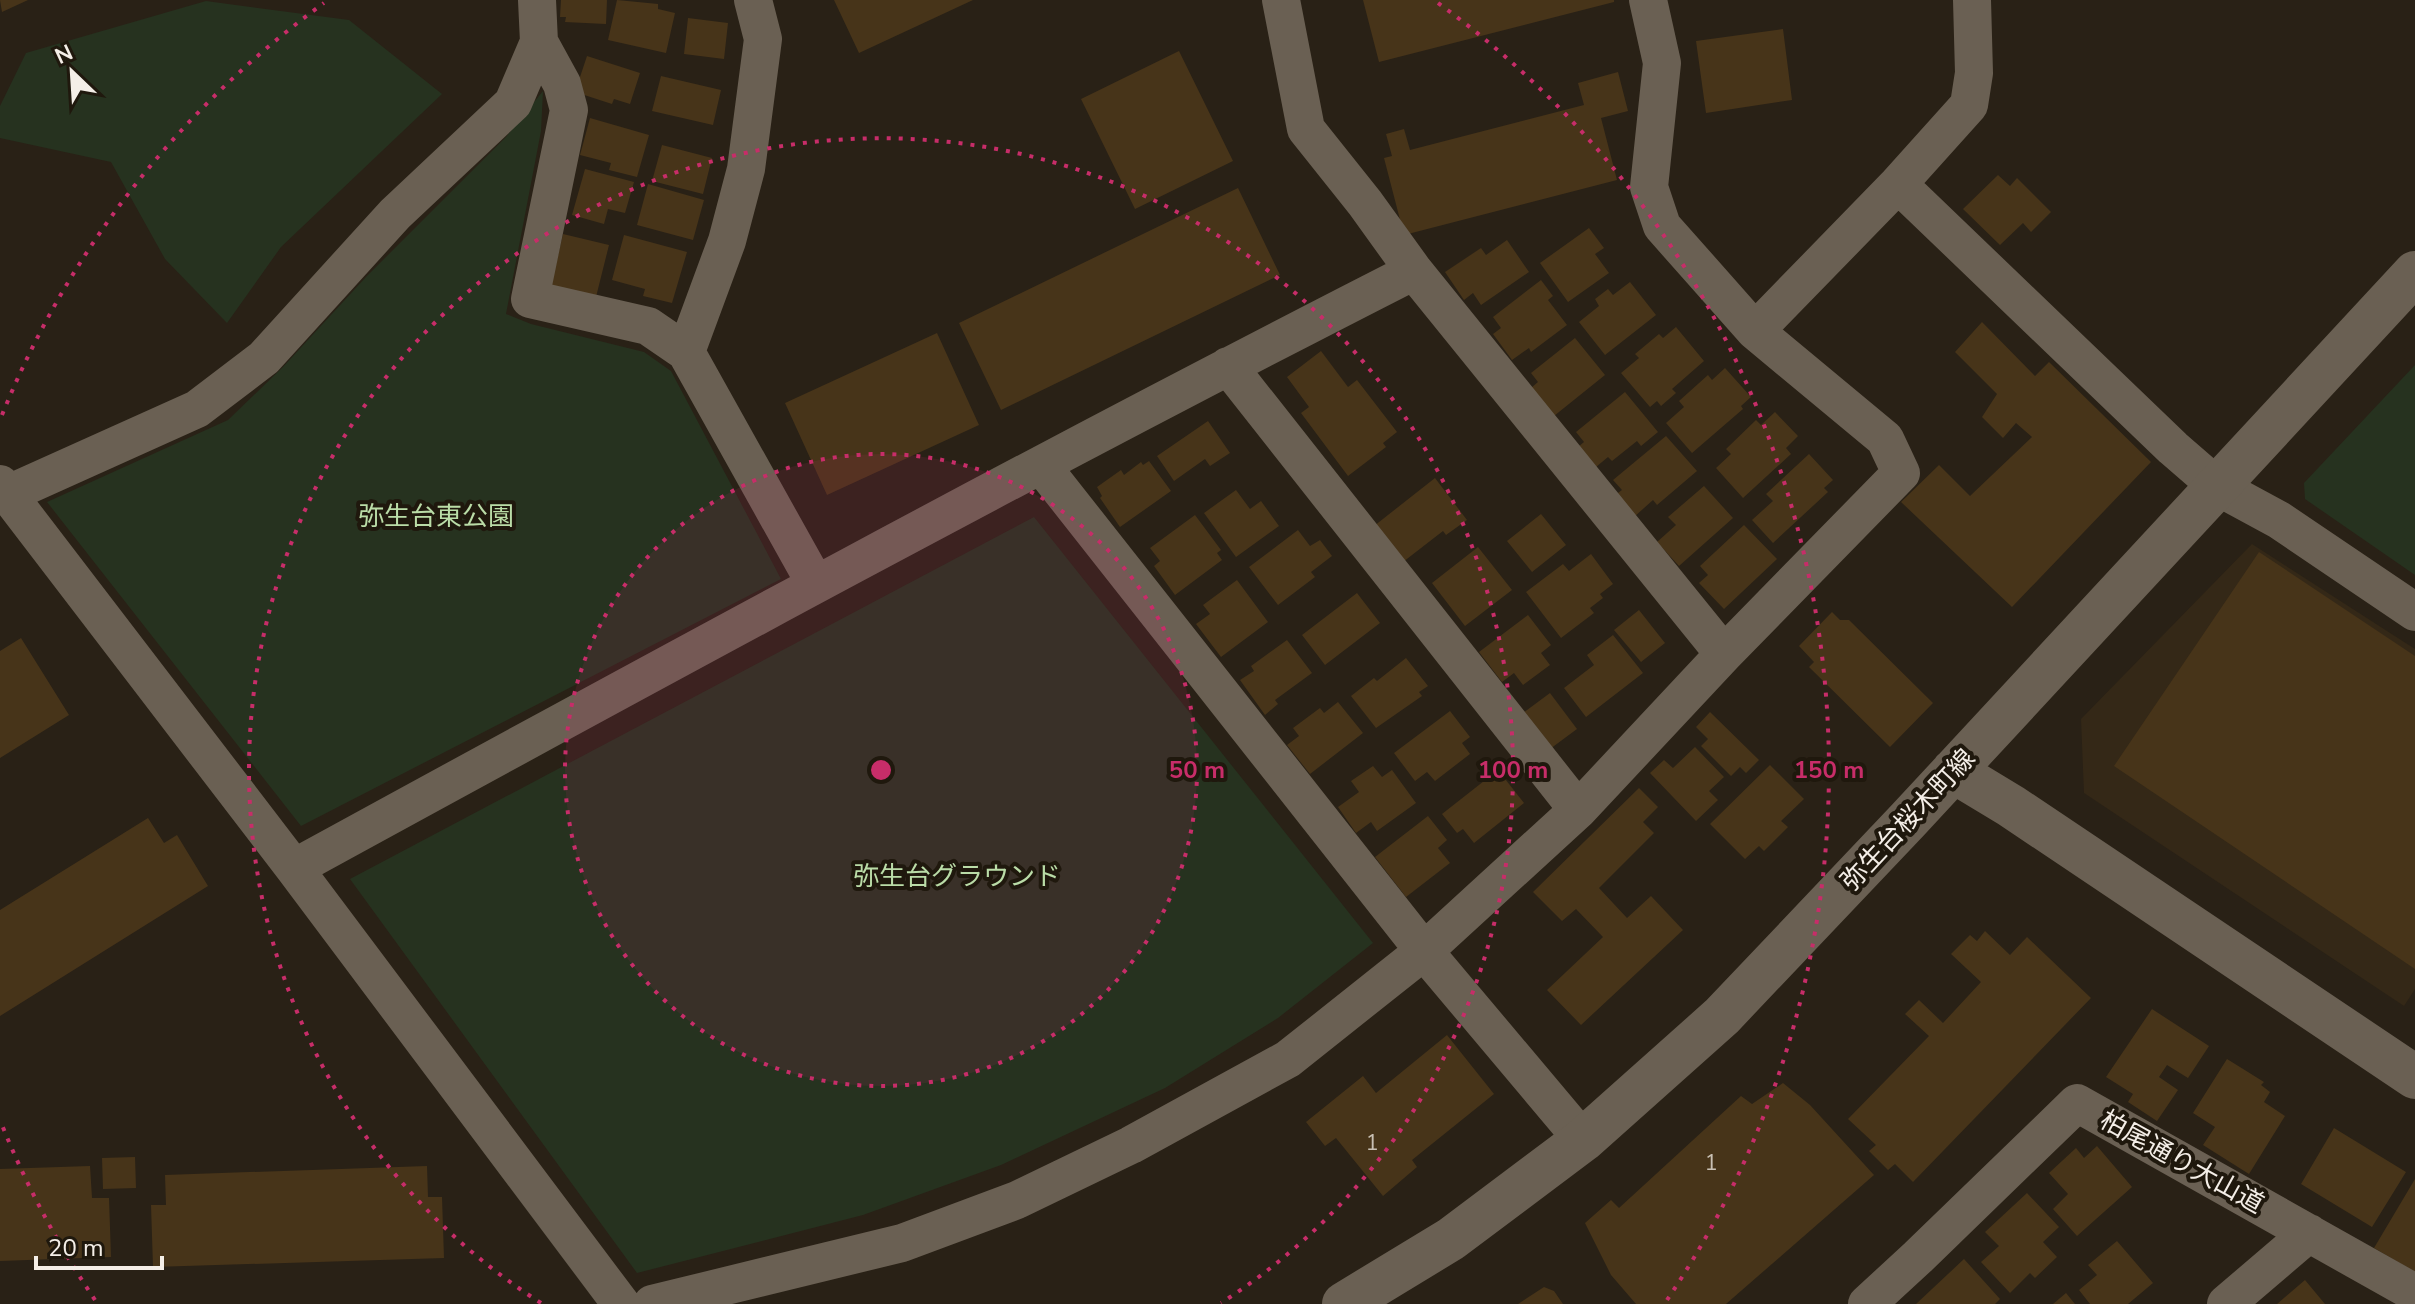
<svg xmlns="http://www.w3.org/2000/svg" width="2415" height="1304" font-family="'Nunito Sans','Noto Sans JP',sans-serif">
<style>
.built{fill:#342817}
.green{fill:#26321f}
.building{fill:#473419}
.lines{fill:none;stroke-linecap:round;stroke-linejoin:round}
.street{stroke:#6a6053;stroke-width:38}
.secondary{stroke:#6a6053;stroke-width:44}
.ring{fill:none;stroke:#c72d69;stroke-width:4;stroke-dasharray:4 8}
.labels{text-anchor:middle;dominant-baseline:central;stroke-width:8;stroke-linejoin:round;paint-order:stroke}
.number-label{font-size:22px;fill:#c9c0b4}
.park-label{font-size:26px;fill:#badca7;stroke:#1f180d}
.street-label{font-size:26px;fill:#f4eee7;stroke:#1f180d}
.centre{fill:#c72d69;stroke:#1f180d;stroke-width:4}
.ring-label{font-size:24px;text-anchor:middle;font-weight:bold;fill:#c72d69;stroke:#1f180d;stroke-width:8;stroke-linejoin:round;paint-order:stroke}
</style>
<rect width="100%" height="100%" fill="#292116"/>
<path class="built" d="M2252 544 2415 649V989L2404 1006 2084 793 2081 719Z"/>
<path class="green" d="M206 1 349 20 442 94 281 247 227 323 165 259 111 162 0 138V106L26 53Z
M543 91 541 131 506 314 531 324 644 352 671 371 781 579 301 826 47 502 228 420 283 367 366 277 506 137Z
M2415 365V575L2305 499 2304 483Z
M1034 517 1373 943 1278 1018 1165 1088 1001 1165 863 1215 637 1273 350 879Z"/>
<path class="building" d="M0 0H28L2 12Z
M561 0H607L606 24 565 22 566 17H560Z
M617 0 658 4V9L675 13 666 53 608 40Z
M834 0H973L859 53Z
M1363 0H1614V2L1379 62Z
M688 18 728 23 724 59 684 54Z
M1783 29 1792 100 1706 113 1696 41Z
M1179 51 1233 161 1135 209 1081 99Z
M587 56 640 73 630 104 614 99 612 104 575 92Z
M1618 72 1628 111 1601 118 1617 180 1404 235 1384 158 1392 156 1386 134 1404 129 1410 150 1584 105 1578 83Z
M661 76 721 90 713 125 652 111Z
M590 118 649 135 637 177 609 170 611 163 580 155Z
M662 145 712 158 703 194 652 181Z
M585 169 634 182 625 213 608 209 604 224 572 215Z
M1998 175 2010 186 2017 178 2051 212 2031 232 2023 223 2000 245 1963 209Z
M648 184 704 200 693 240 637 225Z
M1238 188 1280 275 1001 410 959 323Z
M1589 228 1604 248 1595 254 1609 273 1568 302 1540 263Z
M563 234 609 245 596 297 551 286Z
M624 235 687 252 672 303 643 296 645 289 612 280Z
M1507 240 1529 272 1481 305 1473 293 1464 300 1445 272 1481 248 1486 255Z
M1541 280 1553 296 1548 300 1567 325 1531 352 1529 348 1512 360 1493 334 1501 328 1493 317Z
M1630 282 1656 315 1605 355 1579 322 1599 306 1595 299 1608 289 1613 295Z
M1982 322 2035 376 2049 362 2151 462 2012 607 1901 502 1939 465 1970 496 2032 437 2016 423 2003 438 1982 417 1997 394 1955 352Z
M1676 327 1704 361 1672 389 1676 393 1661 406 1657 401 1650 407 1621 373 1639 358 1635 354 1659 334 1663 338Z
M937 333 979 425 827 495 785 403Z
M1575 338 1605 375 1554 416 1531 388 1538 382 1531 373Z
M1321 351 1348 387 1357 380 1397 432 1383 443 1386 447 1348 476 1301 413 1309 407 1287 377Z
M1725 368 1751 397 1741 406 1743 409 1692 453 1666 423 1684 407 1679 401 1708 375 1712 380Z
M1625 392 1658 432 1641 446 1637 441 1612 461 1608 457 1596 467 1578 447 1584 442 1576 432Z
M1775 412 1798 436 1786 448 1791 454 1743 498 1716 468 1731 454 1726 449 1756 420 1761 425Z
M1208 421 1230 453 1210 466 1205 459 1174 481 1157 456Z
M1666 436 1697 471 1657 505 1653 500 1634 517 1615 495 1622 490 1613 480Z
M1809 454 1833 480 1824 488 1828 492 1773 543 1752 520 1773 501 1766 494Z
M1149 461 1171 491 1120 527 1100 498 1102 496 1097 487 1121 470 1124 475 1141 462 1143 465Z
M1435 478 1467 520 1446 535 1443 531 1403 562 1374 526Z
M1704 486 1733 518 1679 566 1657 542 1676 525 1668 517Z
M1236 490 1250 509 1261 501 1279 526 1236 557 1204 513Z
M1541 514 1566 545 1532 572 1507 541Z
M1195 515 1221 550 1217 553 1222 560 1175 595 1154 566 1160 561 1150 548Z
M1744 525 1777 559 1724 609 1699 583 1708 575 1700 566Z
M1298 530 1310 546 1320 540 1332 556 1311 572 1315 577 1278 605 1249 567Z
M1478 547 1512 590 1465 626 1432 583Z
M2259 552 2415 656V969L2114 766Z
M1591 554 1613 584 1600 594 1603 598 1590 608 1594 613 1561 638 1526 592 1563 564 1569 571Z
M1237 580 1268 622 1221 657 1196 624 1210 614 1203 605Z
M1357 593 1380 623 1325 665 1302 635Z
M1639 610 1665 643 1641 662 1614 630Z
M1832 612 1840 620H1849L1933 703 1890 747 1809 667 1814 662 1799 646Z
M1528 615 1551 645 1541 653 1550 665 1523 685 1514 673 1502 682 1479 652Z
M1613 635 1643 673 1586 717 1564 688 1594 665 1587 655Z
M21 638 69 715 0 758V651Z
M1287 640 1312 673 1275 700 1278 704 1265 715 1240 680 1254 671 1251 666Z
M1406 658 1428 686 1419 692 1422 696 1376 728 1351 696 1374 678 1377 681Z
M1550 693 1577 729 1550 749 1523 713Z
M1338 702 1363 733 1310 774 1287 745 1299 736 1293 728 1320 708 1324 713Z
M1450 711 1470 737 1462 743 1470 754 1435 781 1427 772 1415 781 1394 753Z
M1710 712 1759 760 1746 773 1740 767 1731 776 1701 746 1708 739 1696 727Z
M1695 747 1724 777 1709 791 1718 800 1696 821 1650 773 1664 760 1673 768Z
M1770 765 1804 799 1781 821 1788 827 1764 851 1759 846 1745 859 1710 824Z
M1373 766 1382 777 1392 770 1416 803 1377 831 1371 822 1356 833 1338 807 1359 792 1351 781Z
M1498 770 1524 803 1474 843 1463 829 1457 833 1442 814Z
M1639 788 1658 807 1643 822 1654 833 1599 888 1627 918 1651 896 1683 930 1581 1025 1547 990 1603 937 1576 909 1562 921 1533 892Z
M1428 816 1447 840 1438 848 1450 863 1406 897 1375 857Z
M148 818 164 843 177 835 208 886 0 1016V910Z
M1985 931 2010 955 2027 937 2091 998 1913 1182 1895 1164 1888 1170 1869 1151 1876 1145 1848 1119 1929 1036 1905 1014 1919 1000 1943 1023 1981 982 1951 954 1970 935 1977 941Z
M2152 1009 2209 1046 2188 1078 2167 1065 2159 1077 2178 1090 2157 1121 2128 1102 2133 1094 2106 1077Z
M1447 1035 1494 1094 1412 1160 1417 1167 1383 1196 1336 1138 1325 1146 1306 1122 1363 1076 1376 1093Z
M2227 1059 2264 1082 2261 1085 2270 1092 2264 1102 2285 1116 2249 1174 2203 1145 2215 1127 2193 1113Z
M1783 1083 1810 1105 1874 1175 1726 1304H1636L1611 1275 1585 1223 1611 1200 1619 1208 1741 1096 1752 1104Z
M2334 1128 2406 1172 2372 1227 2301 1184Z
M2097 1146 2132 1187 2077 1236 2053 1209 2068 1194 2049 1173 2076 1148 2084 1158Z
M135 1157 136 1188 103 1189 102 1158Z
M90 1166 92 1198H109L111 1257 0 1261V1169Z
M427 1166 428 1197H442L444 1258 153 1267 151 1205H166L165 1175Z
M2415 1179V1272L2374 1248Z
M2027 1193 2059 1227 2043 1242 2057 1257 2035 1278 2030 1273 2010 1293 1981 1262 1999 1246 1985 1232Z
M2117 1241 2153 1283 2128 1304H2090L2079 1290 2097 1275 2088 1265Z
M1964 1259 2000 1299 1995 1304H1916Z
M2305 1280 2325 1304H2277Z
M1544 1287 1554 1291 1563 1304H1518Z
M2066 1293 2075 1304H2053Z"/>
<g class="lines">
<path class="street" d="M753 0 763 39 746 169 727 241 686 352 815 583
M1281 0 1306 129 1365 203 1414 271 1724 654
M539 42 562 84 569 110 530 299 648 326 686 352
M1898 184 2173 448 2218 487 2279 520 2415 612
M1755 331 1898 184 1969 105 1974 73 1972 0
M1228 366 1578 810
M1041 465 1424 951 1583 1140
M0 484 294 868 621 1304
M8 494 197 409 264 358 395 214 513 103 539 42 537 0
M294 868C665 665 1037 463 1414 271
M652 1304 902 1243 1017 1200 1131 1145 1288 1059 1424 951 1578 810 1724 654 1901 473 1885 439 1755 331 1662 226 1649 187 1662 63 1648 0
M1867 1304 1918 1257 2077 1103 2415 1293
M2226 1304 2309 1233"/>
<path class="secondary" d="M1953 771 2011 806 2415 1077
M1344 1304 1451 1239 1583 1140 1722 1016 1908 820 2415 273"/>
</g>
<circle cx="881" cy="770" r="316" fill="#c72d69" fill-opacity=".12"/>
<g class="ring">
<circle cx="881" cy="770" r="316"/>
<path d="M541 1303A632 632 0 1 1 1221 1303"/>
<path d="M95 1300A948 948 0 0 1 2 1125M2 415A948 948 0 0 1 324 3M1438 3A948 948 0 0 1 1667 1300"/>
</g>
<g class="labels">
<g class="number-label">
<text x="1372" y="1143">1</text>
<text x="1711" y="1163">1</text>
</g>
<g class="park-label">
<text x="436" y="516">弥生台東公園</text>
<text x="957" y="876">弥生台グラウンド</text>
</g>
<g class="street-label">
<text transform="translate(1908 820) rotate(-47)">弥生台桜木町線</text>
<text transform="translate(2182 1162) rotate(29)">柏尾通り大山道</text>
</g>
</g>
<circle cx="881" cy="770" r="12" class="centre"/>
<g class="ring-label">
<text x="1197" y="778">50 m</text>
<text x="1513" y="778">100 m</text>
<text x="1829" y="778">150 m</text>
</g>
<g transform="translate(72 72) rotate(335)" stroke="#1f180d" stroke-width="6" paint-order="stroke">
<path d="M0-6L14 30L0 20L-14 30Z" fill="#f4eee7"/>
<text y="-12" font-size="22" font-weight="bold" text-anchor="middle" fill="#f4eee7">N</text>
</g>
<path d="M36 1256v12h126v-12" fill="none" stroke="#f4eee7" stroke-width="4"/>
<text x="48" y="1256" font-size="24" fill="#f4eee7" stroke="#1f180d" stroke-width="6" paint-order="stroke">20 m</text>
</svg>
